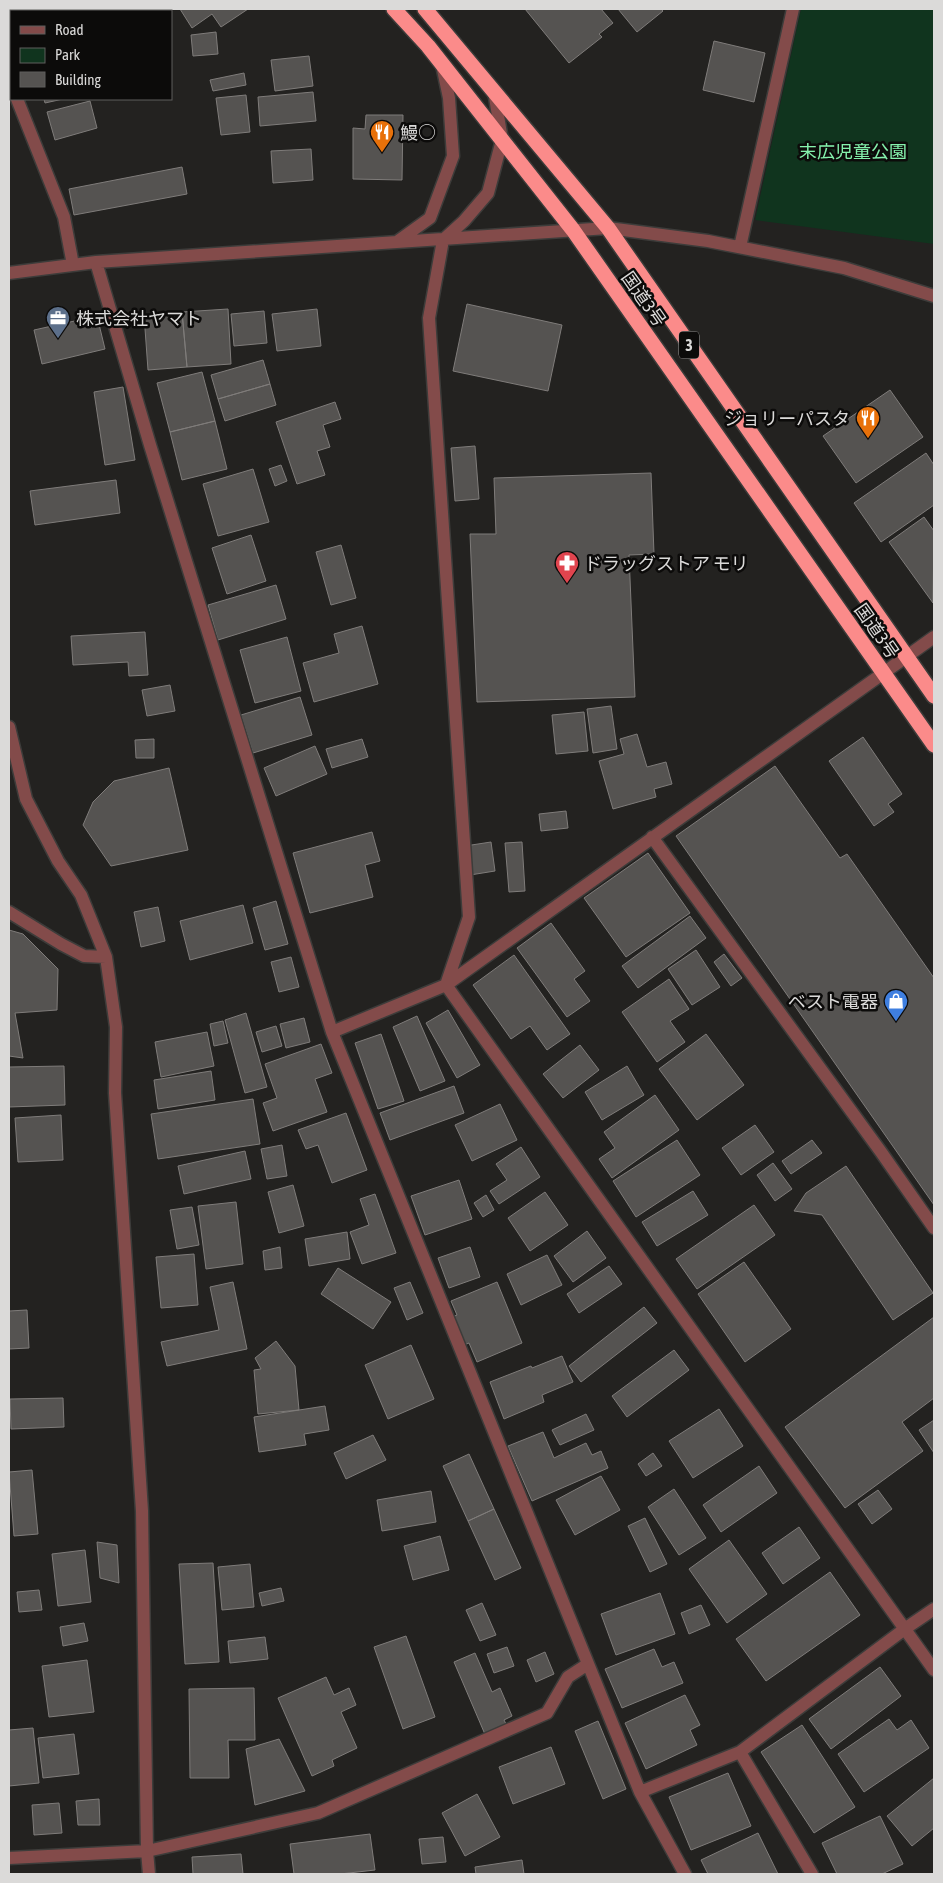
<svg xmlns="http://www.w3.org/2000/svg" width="943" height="1883" font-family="'Asap Condensed','Noto Sans JP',sans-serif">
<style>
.green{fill:#10341e}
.building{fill:#555351;stroke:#7f7c7a}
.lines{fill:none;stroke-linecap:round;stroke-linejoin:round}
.minor-casing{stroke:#3d3c3a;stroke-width:15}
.highway-casing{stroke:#3d3c3a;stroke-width:18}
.minor{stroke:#834b4a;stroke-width:12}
.highway{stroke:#fb8b8a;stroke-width:15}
.labels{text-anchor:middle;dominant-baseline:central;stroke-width:5;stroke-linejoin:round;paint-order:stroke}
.shield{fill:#0c0b0a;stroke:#9d9c9b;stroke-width:1}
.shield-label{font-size:16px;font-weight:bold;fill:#dbdad9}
.poi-label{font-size:18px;fill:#dbdad9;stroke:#0c0b0a;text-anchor:start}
.park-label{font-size:18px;fill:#85f1ac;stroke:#0c0b0a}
.street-label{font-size:18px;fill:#dbdad9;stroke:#0c0b0a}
</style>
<rect width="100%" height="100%" fill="#232220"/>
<path class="green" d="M801 9H934V244L755 220Z"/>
<path class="building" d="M55 9H110L95 11H55Z
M180 9H248L221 27 212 14 192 28Z
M525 9H601L613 23 599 34 602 37 569 63Z
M618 9H661L663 11 637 32Z
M216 32 218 54 193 56 191 35Z
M714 41 765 53 754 102 703 90Z
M309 56 313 86 275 91 271 60Z
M244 73 246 85 213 91 210 80Z
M313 92 316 121 260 126 258 97Z
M246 95 250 132 221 135 216 98Z
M44 99H63L45 103Z
M90 101 97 128 55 140 47 112Z
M366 115H403L402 180 353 179V128L365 129Z
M311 149 313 180 273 183 271 151Z
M182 167 187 194 74 215 69 189Z
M467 304 562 325 548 391 453 371Z
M228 309 231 364 187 367 182 312Z
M317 309 321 346 277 351 272 314Z
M264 311 267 343 234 346 231 314Z
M182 312 187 367 148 370 144 315Z
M97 316 105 349 42 364 34 330Z
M263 360 270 384 218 399 211 375Z
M202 372 215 421 170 432 157 383Z
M270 384 276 405 225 421 218 399Z
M123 387 135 460 105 465 94 392Z
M890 390 923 437 856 483 823 436Z
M335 402 341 419 323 425 330 447 317 451 325 475 297 484 276 422Z
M215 421 227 469 182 480 170 432Z
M475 446 479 499 455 501 451 448Z
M926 453 934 465V505L881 542 854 503Z
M281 465 287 481 275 486 269 469Z
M253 469 269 522 218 536 203 484Z
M651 473 654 554 629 555 635 697 477 702 470 534H496L494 478Z
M116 480 120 513 35 525 30 491Z
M924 517 934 531 933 603 889 542Z
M251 535 266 581 227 594 212 548Z
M341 545 356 598 331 605 316 552Z
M276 585 286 619 218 640 208 605Z
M362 626 378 684 314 702 303 663 339 653 334 634Z
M145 632 148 675 129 676 128 662 73 665 71 636Z
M287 637 301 691 255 703 240 650Z
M170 685 175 711 147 716 142 690Z
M300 697 312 735 253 753 241 715Z
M611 706 617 749 593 753 587 709Z
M584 712 588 751 556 754 552 715Z
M637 734 647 767 666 762 672 784 654 789 656 797 613 809 599 761 624 754 620 739Z
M863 737 902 794 888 804 894 812 874 826 829 761Z
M154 739V758H136L135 740Z
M362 739 368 757 332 768 326 749Z
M315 746 327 774 276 796 264 768Z
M775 766 840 858 847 854 934 978V1205L676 836Z
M169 768 188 850 111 866 83 825 93 802 114 781Z
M566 811 568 828 541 831 539 814Z
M372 832 380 861 365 865 373 897 310 913 293 853Z
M491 842 495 871 470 875 465 846Z
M522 842 525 891 509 892 505 843Z
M648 853 690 913 626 957 584 898Z
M276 901 288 944 265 950 253 908Z
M243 905 253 943 190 960 180 921Z
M158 907 165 941 141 947 134 912Z
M690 916 706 938 638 988 622 966Z
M551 923 585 971 574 979 590 1001 567 1017 517 948Z
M9 930 23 934 58 969 57 1010 15 1013 23 1058 9 1056Z
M696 950 720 987 692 1005 668 969Z
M724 954 742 978 731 986 714 962Z
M514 955 570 1034 547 1050 530 1026 511 1039 473 985Z
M291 957 299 987 279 992 271 962Z
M669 979 689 1009 670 1021 685 1042 657 1062 622 1012Z
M448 1010 480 1065 457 1078 426 1023Z
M246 1013 267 1087 245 1093 225 1020Z
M417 1016 445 1081 420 1091 393 1027Z
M304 1018 310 1042 286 1048 280 1024Z
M223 1021 228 1043 214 1046 210 1024Z
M276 1026 282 1046 262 1052 256 1032Z
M207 1032 214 1066 161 1077 155 1042Z
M381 1034 404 1101 378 1109 355 1043Z
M706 1034 744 1085 697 1120 659 1069Z
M321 1044 332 1073 315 1079 327 1112 273 1131 263 1103 277 1098 265 1064Z
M580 1045 599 1070 563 1098 543 1074Z
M64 1066 65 1105 9 1107V1067Z
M627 1066 644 1095 602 1120 585 1092Z
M211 1071 215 1100 158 1109 154 1080Z
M454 1086 464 1113 390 1140 380 1113Z
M655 1095 679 1130 612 1178 599 1159 615 1148 604 1132Z
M253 1099 260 1144 158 1159 151 1114Z
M500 1104 517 1140 472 1161 455 1125Z
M346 1113 367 1170 332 1183 318 1145 306 1149 298 1130Z
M61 1115 63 1160 18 1162 15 1118Z
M755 1125 774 1152 741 1175 722 1148Z
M677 1140 700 1175 636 1217 613 1181Z
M812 1140 822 1153 791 1174 782 1161Z
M282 1145 287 1176 267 1179 261 1149Z
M521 1147 540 1177 499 1204 490 1191 507 1180 496 1164Z
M245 1151 251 1179 184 1194 178 1166Z
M773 1163 792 1189 775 1201 757 1175Z
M846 1166 933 1293 893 1320 822 1215 794 1211 806 1193Z
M459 1180 472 1219 425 1235 411 1196Z
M293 1185 304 1226 279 1233 268 1192Z
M693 1191 708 1215 657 1246 642 1222Z
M545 1192 568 1225 530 1251 508 1218Z
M375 1194 396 1253 362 1264 350 1232 369 1225 360 1199Z
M486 1195 494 1210 483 1217 474 1203Z
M236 1202 243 1264 206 1269 198 1206Z
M754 1205 775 1235 697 1289 676 1259Z
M192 1207 199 1245 177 1249 170 1210Z
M587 1231 606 1258 573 1282 554 1256Z
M347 1232 350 1259 309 1266 305 1239Z
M280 1247 282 1268 265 1270 263 1251Z
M470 1247 480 1277 449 1288 438 1258Z
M194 1254 198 1305 161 1308 156 1257Z
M547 1255 562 1285 521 1305 507 1274Z
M744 1262 791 1329 745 1362 698 1294Z
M609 1266 622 1284 579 1313 567 1294Z
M338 1268 391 1302 373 1329 321 1294Z
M233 1282 247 1349 167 1366 161 1342 219 1330 210 1287Z
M410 1282 423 1313 407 1320 394 1288Z
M497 1282 522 1343 477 1362 469 1343 464 1345 452 1317 457 1315 451 1301Z
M644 1307 657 1323 581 1382 569 1366Z
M27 1310 29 1348 9 1349V1311Z
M934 1317V1398L902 1422 923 1451 845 1508 785 1427Z
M276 1341 295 1366 299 1410 258 1414 254 1370 261 1369 255 1358Z
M411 1345 434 1399 388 1419 365 1365Z
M674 1350 689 1370 627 1417 612 1396Z
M562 1356 573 1382 542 1395 544 1402 504 1419 490 1382 531 1366 532 1368Z
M63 1398 64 1427 11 1429 10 1399Z
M325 1406 329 1430 304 1434 306 1445 259 1452 254 1417Z
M719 1409 743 1446 693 1478 669 1441Z
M586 1414 594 1430 560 1445 552 1430Z
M934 1420V1453L919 1430Z
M543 1432 554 1458 586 1443 592 1455 601 1451 608 1468 532 1501 508 1446Z
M373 1435 386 1460 346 1479 334 1453Z
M653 1453 662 1466 646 1476 638 1464Z
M469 1454 494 1509 468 1521 443 1466Z
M759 1466 777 1493 721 1532 703 1505Z
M32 1470 38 1534 14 1536 9 1472Z
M601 1476 620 1510 575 1535 556 1500Z
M674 1489 706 1538 679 1555 648 1507Z
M878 1490 892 1509 872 1524 858 1504Z
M431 1491 436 1522 382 1531 377 1500Z
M494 1509 521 1568 495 1580 468 1521Z
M645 1518 667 1564 650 1572 628 1526Z
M799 1527 820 1558 783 1584 762 1553Z
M440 1536 449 1570 413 1580 404 1546Z
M729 1540 767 1594 727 1623 689 1569Z
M97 1542 117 1545 119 1583 100 1578Z
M85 1550 91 1602 58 1606 52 1554Z
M213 1563 219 1662 185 1664 179 1564Z
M250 1564 254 1607 222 1610 218 1567Z
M830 1572 860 1615 766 1681 736 1639Z
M281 1588 284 1601 262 1606 259 1593Z
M39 1590 42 1610 19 1612 17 1592Z
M660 1593 675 1634 616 1655 601 1614Z
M482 1603 496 1635 480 1641 466 1610Z
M701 1605 710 1625 689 1634 681 1613Z
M84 1623 88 1641 63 1646 60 1627Z
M406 1636 435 1717 403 1729 374 1647Z
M265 1637 268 1659 230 1663 228 1641Z
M507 1647 514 1666 494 1673 487 1654Z
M654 1649 662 1667 674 1662 683 1683 622 1708 605 1669Z
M545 1652 554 1674 536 1682 527 1660Z
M475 1653 492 1692 500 1688 512 1716 504 1720 509 1730 487 1739 454 1662Z
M87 1660 94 1712 49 1717 42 1666Z
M880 1667 901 1696 831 1749 809 1719Z
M326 1677 334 1695 349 1688 356 1705 341 1712 357 1748 332 1760 334 1766 312 1776 278 1698Z
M254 1688 255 1740H228L229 1778H190L189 1689Z
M685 1695 700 1725 690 1730 697 1745 646 1769 625 1723Z
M889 1719 897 1730 911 1720 929 1748 864 1792 838 1754Z
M598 1721 626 1789 603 1799 575 1731Z
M802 1725 855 1807 814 1833 761 1752Z
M33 1728 39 1783 9 1786V1730Z
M74 1734 79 1774 43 1778 38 1738Z
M279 1739 305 1791 255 1805 246 1749Z
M551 1747 565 1784 513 1804 499 1767Z
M728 1773 751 1826 691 1850 669 1797Z
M934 1778V1828L912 1846 887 1816Z
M477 1794 500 1837 465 1856 442 1813Z
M99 1799 100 1825H78L76 1801Z
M59 1803 62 1833 34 1835 32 1805Z
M880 1816 903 1864 882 1874H837L822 1843Z
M758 1833 778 1874H708L701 1860Z
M370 1834 375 1870 340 1874H294L290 1844Z
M443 1837 446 1862 422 1864 419 1839Z
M241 1854 243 1874H193L192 1857Z
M522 1860 524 1874H476L475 1867Z"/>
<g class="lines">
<g class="minor-casing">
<path id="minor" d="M9 77 11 84
M17 99 64 217 73 265
M398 241 430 218 453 156 449 98 442 65
M740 247 793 9
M96 262 150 445 332 1032 640 1792 685 1874
M9 273 96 262 608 228 708 241 844 268 934 296
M9 727 26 799 58 861 81 895 106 957 116 1027 115 1093 142 1511 147 1851 149 1874
M652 837 881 1152 934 1228
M9 912 61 944 84 956 106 957
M446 985 469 917 429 318 443 240 464 221 488 193 502 140 494 91
M446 985 934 1670
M332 1032 446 985 934 637
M740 1752 812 1874
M640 1792 740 1752 906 1628 934 1609
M9 1858 147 1851 318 1813 547 1713 568 1677 588 1664"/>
</g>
<g class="highway-casing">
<path id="highway" d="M394 9 428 46 573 230 934 745
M425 9 608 228 934 696"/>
</g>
<use href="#minor" class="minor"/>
<use href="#highway" class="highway"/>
</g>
<defs>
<g id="restaurant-pin" transform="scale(1.25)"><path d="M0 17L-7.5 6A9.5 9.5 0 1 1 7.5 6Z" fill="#e8710a" stroke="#0c0b0a"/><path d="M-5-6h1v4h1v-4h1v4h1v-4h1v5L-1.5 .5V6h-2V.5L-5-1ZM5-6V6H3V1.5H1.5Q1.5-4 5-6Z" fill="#fff"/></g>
<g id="office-pin" transform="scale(1.25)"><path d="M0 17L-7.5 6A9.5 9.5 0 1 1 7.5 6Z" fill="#5c6f8a" stroke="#0c0b0a"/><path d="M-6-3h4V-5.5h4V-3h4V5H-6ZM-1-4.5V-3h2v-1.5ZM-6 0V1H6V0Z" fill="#fff"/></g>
<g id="pharmacy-pin" transform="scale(1.25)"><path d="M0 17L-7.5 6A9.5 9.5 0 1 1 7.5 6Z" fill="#e0444e" stroke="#0c0b0a"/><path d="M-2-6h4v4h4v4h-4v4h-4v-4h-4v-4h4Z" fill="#fff"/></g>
<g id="shop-pin" transform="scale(1.25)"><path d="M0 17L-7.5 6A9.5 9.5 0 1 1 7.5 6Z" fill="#3f7fe0" stroke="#0c0b0a"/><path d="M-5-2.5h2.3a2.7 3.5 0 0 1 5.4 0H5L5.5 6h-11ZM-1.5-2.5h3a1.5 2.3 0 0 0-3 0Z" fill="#fff"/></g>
</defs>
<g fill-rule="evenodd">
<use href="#restaurant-pin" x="382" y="132"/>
<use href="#office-pin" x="58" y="318"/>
<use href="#restaurant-pin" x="868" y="418"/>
<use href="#pharmacy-pin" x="567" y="563"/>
<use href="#shop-pin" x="896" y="1001"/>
</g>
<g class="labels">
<rect class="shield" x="679" y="331.5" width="20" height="27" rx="4"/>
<g class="shield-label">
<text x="689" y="345">3</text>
</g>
<g class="poi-label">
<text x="400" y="132">鰻○</text>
<text x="76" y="318">株式会社ヤマト</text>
<text x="850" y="418" text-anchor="end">ジョリーパスタ</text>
<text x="584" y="563">ドラッグストア モリ</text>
<text x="878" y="1001" text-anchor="end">ベスト電器</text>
</g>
<g class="park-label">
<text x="853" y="151">末広児童公園</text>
</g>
<g class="street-label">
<text transform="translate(644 299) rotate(55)">国道3号</text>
<text transform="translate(877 631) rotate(55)">国道3号</text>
</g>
</g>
<rect width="943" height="1883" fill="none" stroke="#dbdad9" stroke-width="20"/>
<rect x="10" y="10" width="162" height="90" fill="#0c0b0a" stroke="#5f5e5d"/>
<rect x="20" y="26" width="25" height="8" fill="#834b4a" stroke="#5f5e5d"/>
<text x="55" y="35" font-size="15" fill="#dbdad9">Road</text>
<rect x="20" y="48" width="25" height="15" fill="#10341e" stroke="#5f5e5d"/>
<text x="55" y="60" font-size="15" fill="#dbdad9">Park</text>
<rect x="20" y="72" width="25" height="15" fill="#555351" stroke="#5f5e5d"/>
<text x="55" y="85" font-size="15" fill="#dbdad9">Building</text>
</svg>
